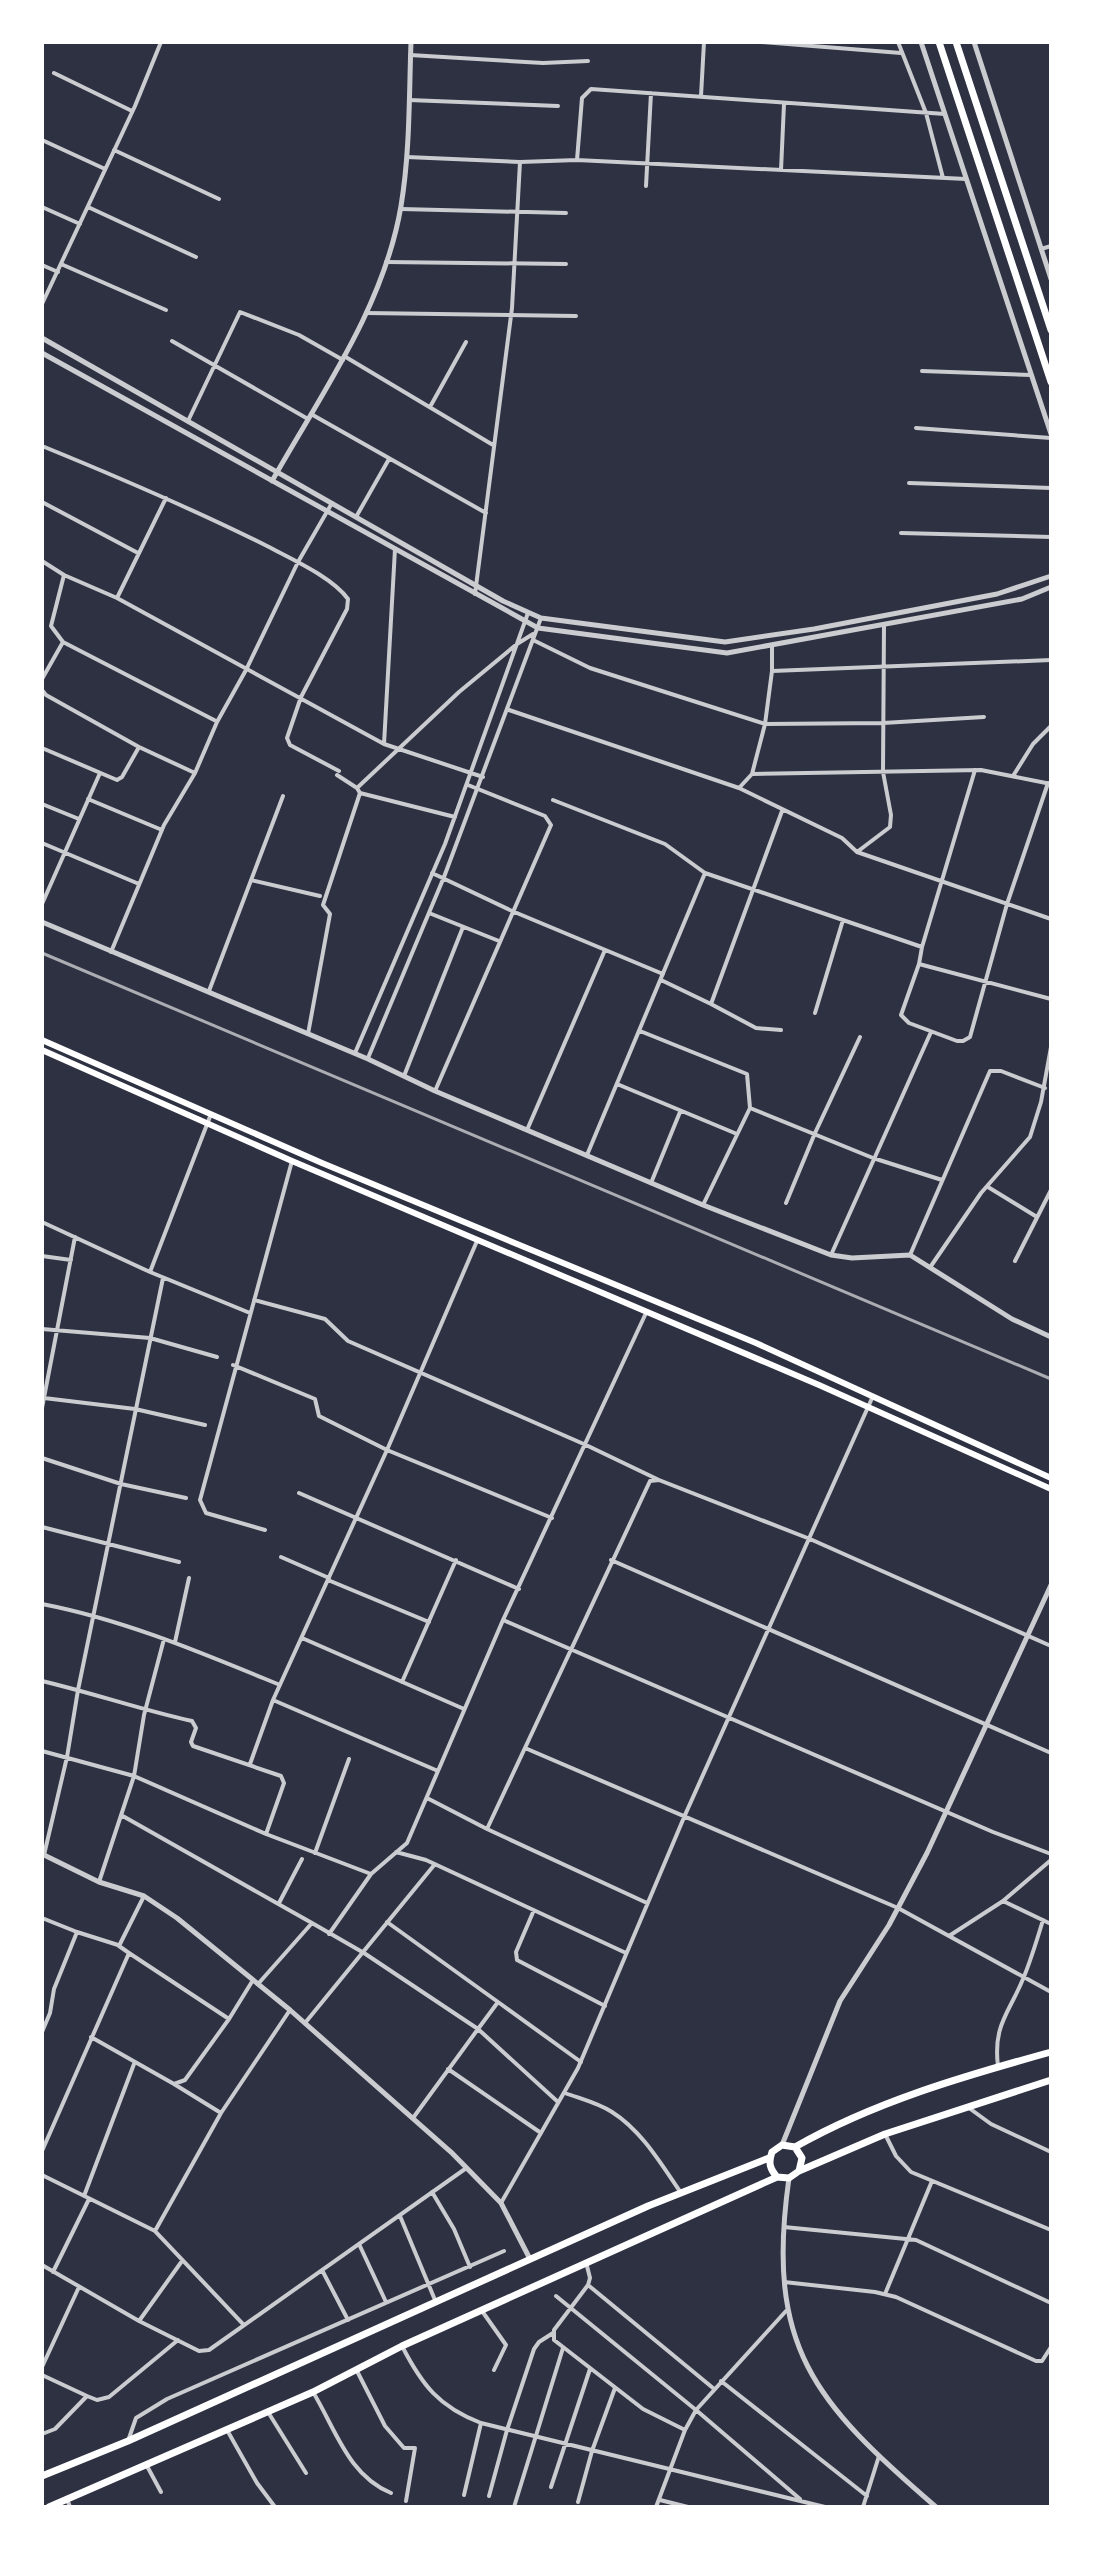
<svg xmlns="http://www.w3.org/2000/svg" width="1093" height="2549" font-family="'Fira Sans Condensed',sans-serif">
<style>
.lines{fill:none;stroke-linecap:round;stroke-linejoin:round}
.minor{stroke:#caccd0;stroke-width:4}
.tertiary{stroke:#caccd0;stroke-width:5}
.secondary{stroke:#fff;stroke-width:6}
.trunk{stroke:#fff;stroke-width:7}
.rail{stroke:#abadb3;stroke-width:3}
</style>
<rect width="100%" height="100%" fill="#2d3142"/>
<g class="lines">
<path class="minor" d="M761 42 901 53
M898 42 926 113 943 178
M410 55 543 63 588 61
M54 73 132 111
M701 96 704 42
M409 100 558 106
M945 114 591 89 582 98 577 160 966 179
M42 140 105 169
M114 150 219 199
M407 157 520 162 577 160
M781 170 784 104
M646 186 651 93
M42 207 80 224
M88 207 196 257
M401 209 566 213
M1041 249 1051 246
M386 262 566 264
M61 264 166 310
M42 265 58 272
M42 304 135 106 161 42
M366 313 576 316
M172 341 308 419
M344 356 493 445
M922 371 1031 375
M430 407 466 342
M311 414 486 513
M188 421 240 312 299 335 343 360
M916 428 1051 438
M42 446C118 477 193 509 267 546 291 559 332 577 348 599L347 609 301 697 287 738 290 745 339 771
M909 483 1051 488
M42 502 138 553
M356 517 389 459
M901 533 1051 537
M42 561 64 575 117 598 384 744 483 777
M64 575 51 626 63 642 216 721
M475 594 512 308 520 162
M117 598 166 498
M533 640 590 668 765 724 883 723 984 717
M772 671 1051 660
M42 679 63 642
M42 690 46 695 139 747 195 773
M509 710 739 788 842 838 857 852 1051 919
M384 744 395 549
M42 748 117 780 122 777 139 747
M975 770 922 947 919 964 901 1015 909 1023 957 1041H963L970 1037 1007 904 1048 783
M752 774 981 770 1051 784
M337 775 357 788
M1013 776 1033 744 1051 726
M739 788 752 774 765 724 772 671V645
M88 799 162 830
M553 800 665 844 705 873 922 947
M42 804 79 819
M455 817 360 793 357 788 459 692 517 644 533 634
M42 843 139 884
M857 852 890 827 891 815 883 772 884 625
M432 873 512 911 663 974
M251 880 320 896
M42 904 100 773
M429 913 499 941
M111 952 164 825 195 773 217 722 246 670 298 562 332 503
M919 964 1051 999
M661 980 711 1004 782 811
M209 991 283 796
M711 1004 756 1028 781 1030
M815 1013 843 920
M640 1031 747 1074 750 1108 703 1205
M308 1034 330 914 323 905 360 793
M355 1053 445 844 528 613
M368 1058 444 877 541 618
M404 1076 463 927
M617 1084 737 1134
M435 1091 551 825 545 816 468 785
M750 1108 873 1158 942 1180
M527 1130 605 950
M587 1155 705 873
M651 1183 680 1112
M988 1187 1037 1217
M786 1203 815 1133 860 1037
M42 1222 150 1272 211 1114
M831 1255 931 1032
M910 1255 990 1071H1001L1045 1088
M42 1256 71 1260
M1015 1261 1051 1190
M931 1266 981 1193 1030 1137 1041 1102 1051 1047
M150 1272 250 1313
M254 1300 325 1319 348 1341 586 1445 659 1480
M42 1329 150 1338 217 1357
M233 1365 315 1399 319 1416 387 1450 552 1518
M44 1398 135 1409 205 1425
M42 1408 75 1237
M42 1458 121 1484 186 1498
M299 1493 519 1589
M42 1527 179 1562
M265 1530 206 1513 200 1500 292 1161
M281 1557 329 1578
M611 1560 1051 1753
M328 1580 429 1622
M42 1604C125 1620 202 1653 280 1685
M503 1620 993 1832 1051 1854
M302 1638 464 1709
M175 1642 189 1578
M42 1681C93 1693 141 1710 192 1721L196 1728 191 1742 193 1746 281 1776 284 1783 266 1834
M402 1682 456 1560
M273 1700 438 1771
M525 1748 898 1908 1051 1992
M42 1751 134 1776 266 1834 371 1874
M250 1764 273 1700 387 1450 477 1241
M427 1798 487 1829 647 1903
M121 1815 312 1923
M487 1829 650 1481 659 1480 810 1539 1051 1646
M396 1852 426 1860 626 1953
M315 1853 349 1759
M44 1855 67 1757 78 1690 163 1278
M99 1882 134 1776 144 1715 164 1639
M1003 1901 1051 1924
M279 1903 302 1859
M534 1910 516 1952 517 1960 605 2006
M42 1918 77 1932
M387 1922 498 2002
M329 1934 371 1874 407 1843 503 1620 646 1313
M949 1936 1003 1901 1051 1860
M129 1953 229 2019
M258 1984 312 1923 364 1953 478 2029 498 2002 581 2062
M305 2023 435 1864
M42 2032 50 2013 54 1989 77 1932 118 1945
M91 2037 174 2084 185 2080 229 2019 253 1980
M998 2067C993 2025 1008 2015 1023 1979 1031 1960 1037 1940 1043 1920
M448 2069 541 2133
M174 2084 221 2113
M565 2093C581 2099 598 2103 612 2112 642 2131 661 2164 681 2193
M969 2108 991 2124 1051 2152
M413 2118 478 2029 558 2102
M885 2134 896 2156 911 2172 1051 2230
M42 2151 129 1953 119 1946 144 1896
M42 2175 155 2231 244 2325
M432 2192 454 2229 470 2267
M84 2196 134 2064
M501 2203 578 2068 685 1815 873 1396
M400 2216 435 2300
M784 2227 916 2240 1051 2303
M155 2231 221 2113 290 2010
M359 2244 386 2302
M586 2262 590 2278 588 2285 554 2330V2340L643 2409 685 2430
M42 2265 139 2321 199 2351 209 2350 465 2169
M322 2270 348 2320
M53 2272 89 2199
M784 2282 875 2292 896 2297 1036 2361H1042L1051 2347
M588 2285 713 2388
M885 2294 932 2181
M556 2296 696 2410 800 2499
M482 2311 506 2345 494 2370
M139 2321 182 2261
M402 2346C422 2385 439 2407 481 2423L825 2507
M42 2367 79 2287
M357 2371 385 2426 404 2448H415L406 2501
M42 2375 87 2396
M721 2381 867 2496
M313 2392C336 2430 348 2475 391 2493
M268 2412 306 2473
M227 2430 257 2483 275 2507
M42 2434 55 2429 87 2396 97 2400 109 2397 178 2340
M128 2441 136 2418 167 2399 504 2251
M147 2466 161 2492
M551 2487 590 2369
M464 2495 481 2423
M489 2496 507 2430 534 2349 539 2342 553 2333
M67 2499 70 2507
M660 2500 688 2507
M578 2502 592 2451 615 2388
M514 2507 563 2348
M656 2507 685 2430 696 2410 786 2311
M863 2507 879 2456"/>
<path class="tertiary" d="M921 42 1051 434
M974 42 1051 279
M42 338 503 601 541 618 725 642 814 629 997 594 1051 576
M42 353 538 628 727 653 1022 599 1051 587
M272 481C321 394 384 307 401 206 410 152 409 97 411 42
M42 922 368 1059 435 1091 703 1205 831 1255 852 1258 910 1255 1012 1319 1051 1337
M42 1854 99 1882 144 1896 177 1918 290 2010 451 2152 501 2203 530 2259
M782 2145 840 2001 889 1925 927 1853 1051 1585
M789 2178C765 2347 814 2402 936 2507"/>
<path class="secondary" d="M42 1040 322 1163 756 1343 1051 1478
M42 1050 292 1161 819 1385 1051 1489"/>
<path class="trunk" d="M939 42 1051 382
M956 42 1051 330
M795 2147C874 2102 964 2076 1051 2052
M799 2171 802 2158 795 2147 782 2145 772 2152C768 2163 770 2169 777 2177L789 2178 799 2171 885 2134 1051 2080
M42 2476 128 2441 648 2206 769 2158
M49 2507 313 2392 402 2346 777 2177"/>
<path class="rail" d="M42 953 1051 1379"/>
</g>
<rect width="1093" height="2549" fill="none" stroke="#ffffff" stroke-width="88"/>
</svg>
